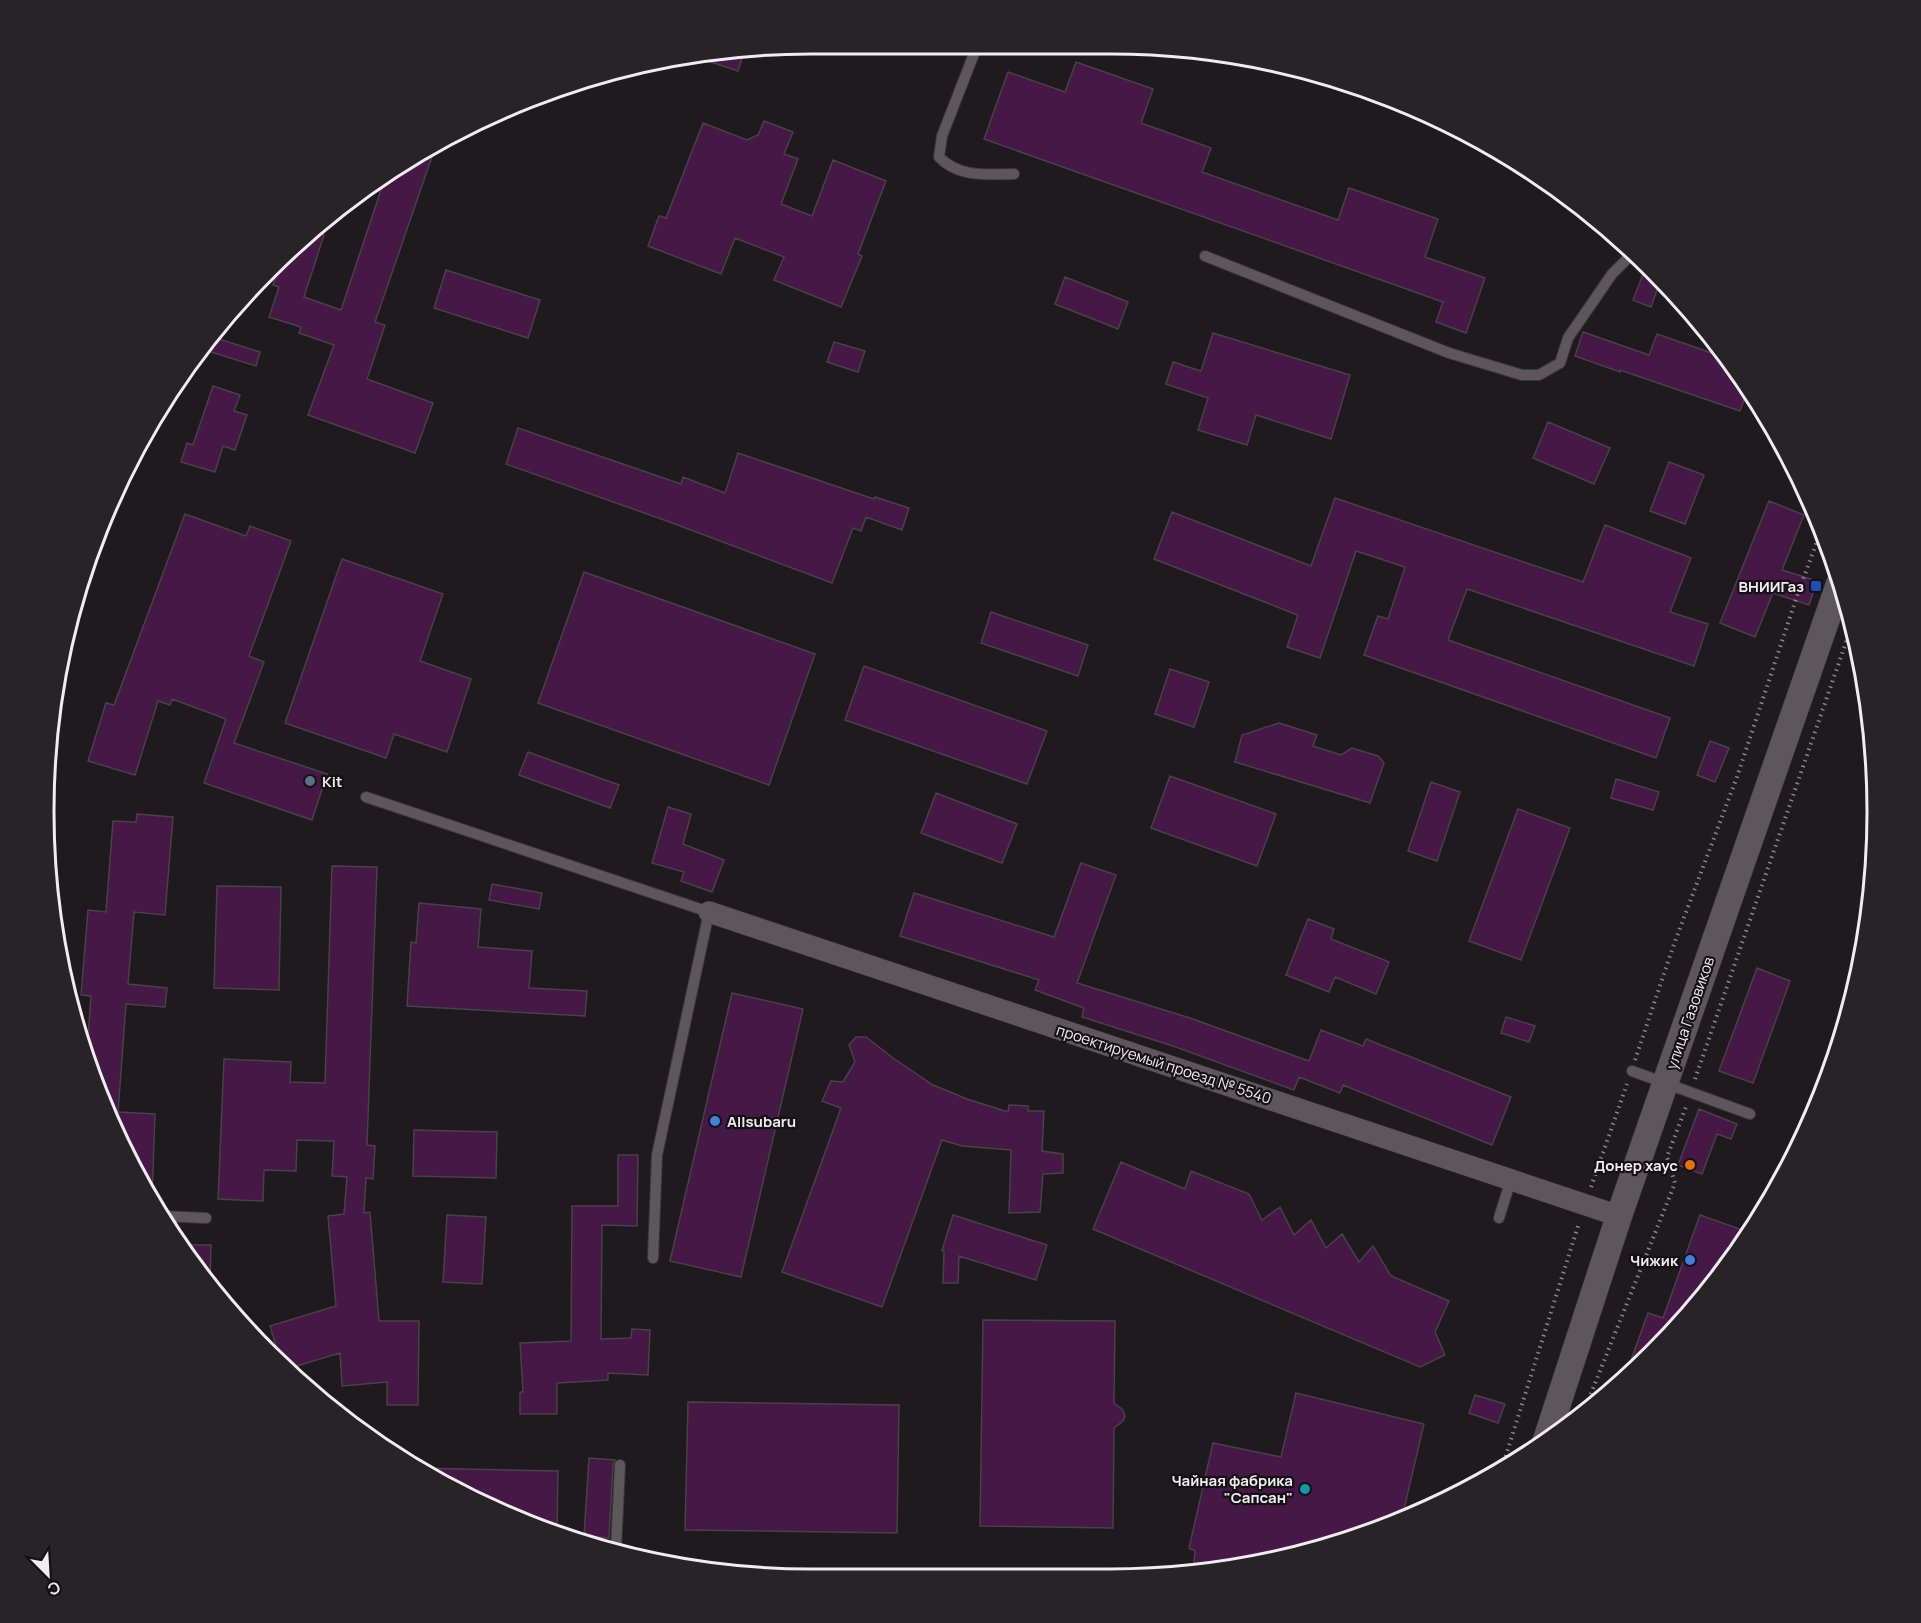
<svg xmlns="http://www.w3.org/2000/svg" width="1921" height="1623" font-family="Manrope,sans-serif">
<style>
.building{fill:#451846;stroke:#474247;stroke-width:1.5}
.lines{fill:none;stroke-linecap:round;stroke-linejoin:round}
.service-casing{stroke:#3b383b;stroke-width:12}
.minor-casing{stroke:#3b383b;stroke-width:22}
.tertiary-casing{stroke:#3b383b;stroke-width:27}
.path{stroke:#888588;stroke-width:4;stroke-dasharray:1.5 4.5;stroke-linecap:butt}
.service{stroke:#5d575c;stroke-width:10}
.minor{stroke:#5d575c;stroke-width:21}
.tertiary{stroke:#5d575c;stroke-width:26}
.transit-dot{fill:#1a4fb4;stroke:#151115;stroke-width:2}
.service-dot{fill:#5c6f8a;stroke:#151115;stroke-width:2}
.shop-dot{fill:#3f7fe0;stroke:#151115;stroke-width:2}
.food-dot{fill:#e8710a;stroke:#151115;stroke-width:2}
.culture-dot{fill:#0f9aa8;stroke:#151115;stroke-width:2}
.labels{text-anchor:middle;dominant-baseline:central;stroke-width:4.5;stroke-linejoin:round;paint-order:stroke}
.poi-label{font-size:15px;font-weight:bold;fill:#f0edf0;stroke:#151115;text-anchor:end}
.street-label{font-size:15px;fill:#f0edf0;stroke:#151115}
.rim{fill:none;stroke:#f0edf0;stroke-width:3}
</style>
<rect width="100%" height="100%" fill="#1e1a1e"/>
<path class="building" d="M744 52 738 71 699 58 723 55Z
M1076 62 1153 89 1141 123 1211 148 1202 172 1338 220 1349 188 1438 219 1425 257 1485 278 1466 333 1436 322 1443 302 984 139 1008 72 1065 92Z
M764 121 793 132 784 154 798 159 781 204 812 216 833 160 886 181 858 254 862 256 841 307 774 280 784 257 735 238 721 274 648 246 659 216 666 218 703 123 747 140 758 135Z
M435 148 375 322 385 325 367 379 433 403 415 453 308 415 334 345 299 333 301 327 269 317 279 287 273 285 280 263 310 231 324 235 304 297 341 310 384 181Z
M1647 264 1661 279 1651 307 1633 300Z
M446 270 540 300 528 338 434 308Z
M1065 277 1128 302 1118 329 1055 304Z
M1583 332 1649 355 1657 334 1726 358 1749 386 1740 411 1620 370V372L1575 356Z
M1213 333 1350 375 1331 439 1256 415 1247 445 1198 430 1208 398 1166 384 1173 362 1201 371Z
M216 338 260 352 256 366 211 352Z
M834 342 865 351 858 372 827 362Z
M213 386 240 395 234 411 247 415 235 450 223 446 215 472 181 462 187 443 193 445Z
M1548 422 1610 448 1594 484 1533 458Z
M518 428 681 484 683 477 725 493 738 453 874 499 875 497 909 508 902 530 866 517 861 531 853 528 832 583 667 521 506 464Z
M1669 462 1704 475 1685 524 1650 511Z
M1335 498 1583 582 1605 525 1691 558 1670 612 1708 624 1694 666 1467 589 1448 640 1670 718 1656 758 1364 655 1378 616 1388 619 1405 567 1356 551 1320 658 1287 647 1298 615 1154 559 1172 512 1311 566Z
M1769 501 1804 515 1782 570 1817 581 1809 605 1773 593 1755 637 1720 623Z
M185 514 246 536 250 526 291 541 249 656 264 662 234 743 327 774 312 820 204 783 226 719 172 699 170 705 158 701 135 775 88 761 106 703 114 705Z
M342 559 443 594 420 661 471 679 447 752 394 734 386 758 285 723Z
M584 572 815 654 769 785 538 703Z
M991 612 1088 645 1078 676 981 643Z
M864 666 1047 731 1027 784 845 720Z
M1170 669 1209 682 1194 727 1155 714Z
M1279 723 1317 735 1313 746 1341 755 1352 748 1378 756 1384 763 1370 803 1235 762 1242 735Z
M1710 741 1729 748 1715 782 1697 775Z
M528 752 619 785 610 808 519 775Z
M1170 776 1276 814 1257 866 1151 828Z
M1616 779 1659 792 1653 810 1611 798Z
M1431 782 1460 792 1437 861 1408 851Z
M936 793 1017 824 1002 863 921 833Z
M668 807 691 814 683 844 724 860 712 892 681 881 684 872 652 863Z
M1518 809 1570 828 1521 960 1469 941Z
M137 814 173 817 165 915 134 912 128 984 167 988 165 1007 126 1004 118 1112 155 1114 152 1199 102 1105 87 1051 91 996 81 995 88 910 106 912 113 821 136 822Z
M1081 863 1116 875 1077 983 1190 1018 1309 1061 1321 1030 1363 1046 1366 1039 1511 1097 1492 1145 1343 1085 1340 1093 1299 1077 1294 1090 1173 1046 1082 1017 1084 1008 1035 990 1039 980 900 936 914 893 1054 937Z
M332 866 377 867 367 1145 375 1146 373 1179 366 1178 364 1213 370 1212 379 1321H419L418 1405H387V1382L342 1386 340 1353 287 1369 282 1365 270 1326 336 1306 328 1216 344 1214 347 1177 332 1176 334 1141 297 1140 296 1171 264 1170 263 1201 218 1199 224 1059 291 1062 290 1082 325 1083Z
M492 884 542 893 539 909 489 900Z
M217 886 281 887 279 990 214 988Z
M419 903 481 909 478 947 532 951 529 988 587 991 585 1016 407 1006 411 942 416 943Z
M1308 919 1334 929 1331 939 1389 962 1376 994 1335 977 1329 992 1286 975Z
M1757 968 1790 981 1753 1083 1719 1071Z
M732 993 803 1009 741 1277 670 1261Z
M1506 1017 1535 1026 1529 1042 1501 1033Z
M856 1037H866L893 1058 933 1085 967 1099 1008 1112 1009 1105 1028 1106V1111H1044L1042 1151 1063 1154V1173L1043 1174 1040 1212 1009 1213 1011 1150 962 1146 942 1140 882 1307 782 1272 841 1108 822 1101 831 1081 843 1082 855 1062 849 1045Z
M1699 1109 1737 1124 1731 1139 1717 1134 1702 1174 1678 1165Z
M414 1130 497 1132 496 1178 413 1176Z
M618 1155H638L637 1226 602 1225 601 1339 631 1338 632 1329 650 1330 648 1375 608 1373V1380L557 1383V1414H520V1392H523L520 1343 571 1341 572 1206H618Z
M1121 1162 1185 1189 1191 1171 1249 1194 1262 1220 1280 1207 1294 1235 1311 1220 1326 1248 1342 1234 1359 1262 1373 1246 1391 1276 1449 1301 1435 1332 1445 1355 1420 1367 1093 1229Z
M447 1215 486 1217 482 1284 443 1282Z
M953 1215 1047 1245 1036 1280 959 1256 958 1283H943L944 1251 942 1250Z
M1700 1215 1751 1233 1652 1355 1625 1377 1648 1313 1663 1318Z
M178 1245H211L210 1283Z
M983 1320 1115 1321 1114 1403 1123 1410 1125 1416 1123 1421 1114 1428 1113 1528 980 1526Z
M1296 1393 1424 1424 1401 1522 1259 1565 1193 1571 1195 1551 1189 1548 1213 1443 1281 1457Z
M1475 1395 1505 1404 1498 1423 1469 1413Z
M688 1402 899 1405 897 1533 685 1530Z
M589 1458 615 1460 613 1465 609 1538 584 1536Z
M416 1468 558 1471 557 1535 427 1476Z"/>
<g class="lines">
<g class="service-casing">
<path id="service" d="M977 46 942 136 939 157C959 178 987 174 1014 174
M1205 256 1449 353 1522 375H1539L1560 363 1568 338 1612 274 1633 253
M366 797 709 912 657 1155 653 1258
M1632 1071 1750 1114
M161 1216 206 1218
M1499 1218 1511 1179
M616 1549 620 1465"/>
</g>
<g class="minor-casing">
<path id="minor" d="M709 912 1619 1216"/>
</g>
<g class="tertiary-casing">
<path id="tertiary" d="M1545 1443 1619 1216 1839 584"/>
</g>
<path class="path" d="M1635 1060 1674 944 1737 777 1798 593 1822 528
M1695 1079 1852 625
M1591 1187 1627 1084
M1584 1411 1675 1183 1667 1157 1687 1104
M1502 1468 1579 1223"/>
<use href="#service" class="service"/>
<use href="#minor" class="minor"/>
<use href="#tertiary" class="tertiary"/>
</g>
<rect class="transit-dot" x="1810" y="580" width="12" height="12" rx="3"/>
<circle class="service-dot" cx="310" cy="781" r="6"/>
<g class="shop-dot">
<circle cx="715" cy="1121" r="6"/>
<circle cx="1690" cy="1260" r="6"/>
</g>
<circle class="food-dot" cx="1690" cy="1165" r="6"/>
<circle class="culture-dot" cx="1305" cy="1489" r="6"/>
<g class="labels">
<g class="poi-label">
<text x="1804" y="586">ВНИИГаз</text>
<text x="322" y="781" text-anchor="start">Kit</text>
<text x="727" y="1121" text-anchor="start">Allsubaru</text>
<text x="1678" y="1165">Донер хаус</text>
<text x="1678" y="1260">Чижик</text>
<text x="1293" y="1480">Чайная фабрика<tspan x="1293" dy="17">"Сапсан"</tspan></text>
</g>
<g class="street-label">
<text transform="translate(1690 1013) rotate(-71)">улица Газовиков</text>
<text transform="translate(1164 1064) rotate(18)">проектируемый проезд № 5540</text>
</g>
</g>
<path d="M0 0H1921V1623H0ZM811 54H1110A757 757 0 0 1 1867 811V812A757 757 0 0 1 1110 1569H811A757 757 0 0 1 54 812V811A757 757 0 0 1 811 54Z" fill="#272327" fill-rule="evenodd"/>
<path class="rim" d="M811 54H1110A757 757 0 0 1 1867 811V812A757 757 0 0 1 1110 1569H811A757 757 0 0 1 54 812V811A757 757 0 0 1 811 54Z"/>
<g transform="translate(48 1575) rotate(156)" stroke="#151115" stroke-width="4.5" paint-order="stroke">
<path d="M0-4.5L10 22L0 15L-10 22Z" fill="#f0edf0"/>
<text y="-9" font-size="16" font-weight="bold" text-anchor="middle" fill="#f0edf0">С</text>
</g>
</svg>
